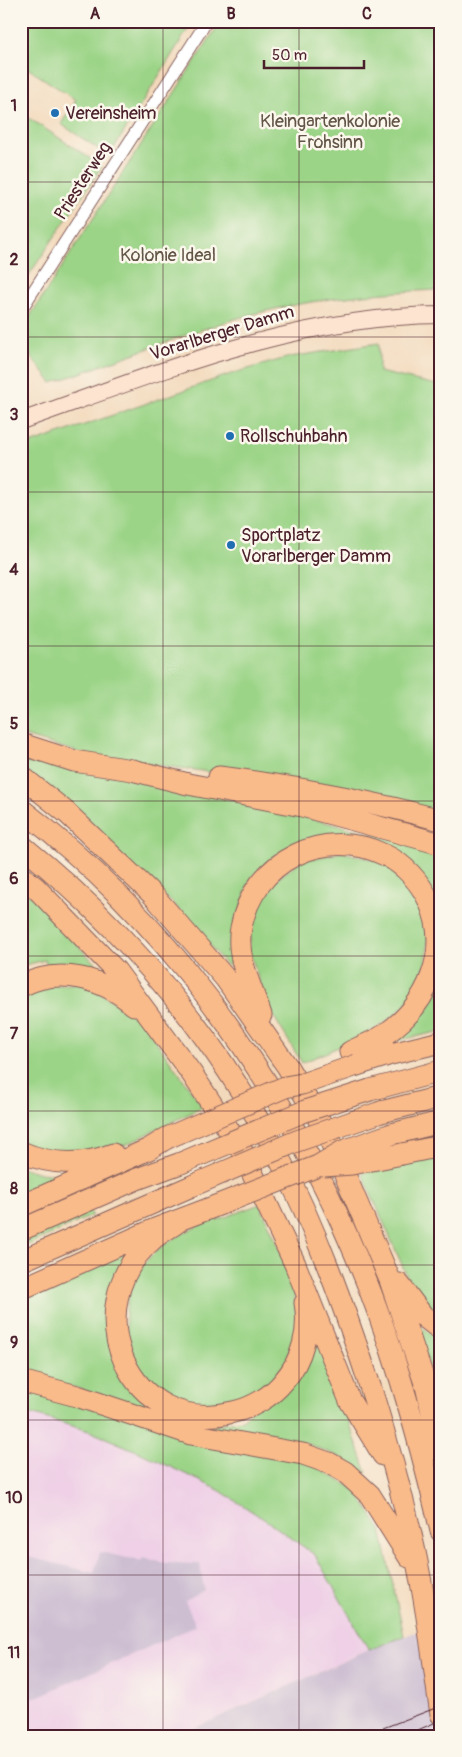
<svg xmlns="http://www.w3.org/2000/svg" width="462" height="1757" font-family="Pangolin,sans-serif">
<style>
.built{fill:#efd0e6}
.industrial{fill:#cdbed2}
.green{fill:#9bd487;stroke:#727a59}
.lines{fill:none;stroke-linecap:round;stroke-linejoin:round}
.street-casing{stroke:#85605d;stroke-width:13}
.secondary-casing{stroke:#85605d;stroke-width:18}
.highway-casing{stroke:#85605d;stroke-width:23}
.street{stroke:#fff;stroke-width:11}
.secondary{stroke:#fde4d1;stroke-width:16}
.highway{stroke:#fabb8b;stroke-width:21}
.tram{stroke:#4a1f2b;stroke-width:1}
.highway-bridge-casing{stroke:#85605d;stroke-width:23;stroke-linecap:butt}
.highway-bridge{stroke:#fabb8b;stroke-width:21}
.grid{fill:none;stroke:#4a1f2b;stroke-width:1;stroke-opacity:0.55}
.poi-dot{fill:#1f6fb2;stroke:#fbf7ec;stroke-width:2}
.labels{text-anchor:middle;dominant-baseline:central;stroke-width:5;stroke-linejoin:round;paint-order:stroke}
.poi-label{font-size:18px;fill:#4a1f2b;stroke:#fbf7ec;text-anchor:start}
.park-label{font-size:18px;fill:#625547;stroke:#fbf7ec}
.street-label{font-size:18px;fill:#4a1f2b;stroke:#fbf7ec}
.neatline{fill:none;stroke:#4a1f2b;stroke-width:2}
.grid-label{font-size:16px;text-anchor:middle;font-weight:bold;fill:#4a1f2b}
</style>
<rect width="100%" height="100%" fill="#fbf7ec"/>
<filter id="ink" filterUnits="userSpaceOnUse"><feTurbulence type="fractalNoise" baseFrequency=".02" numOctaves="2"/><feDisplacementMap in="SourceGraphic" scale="10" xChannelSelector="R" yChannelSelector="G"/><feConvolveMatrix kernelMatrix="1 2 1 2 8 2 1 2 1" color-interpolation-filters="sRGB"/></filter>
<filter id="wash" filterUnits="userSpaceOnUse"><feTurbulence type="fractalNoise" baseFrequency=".0096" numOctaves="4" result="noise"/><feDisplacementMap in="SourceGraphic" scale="20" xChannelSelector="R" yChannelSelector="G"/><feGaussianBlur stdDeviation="1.12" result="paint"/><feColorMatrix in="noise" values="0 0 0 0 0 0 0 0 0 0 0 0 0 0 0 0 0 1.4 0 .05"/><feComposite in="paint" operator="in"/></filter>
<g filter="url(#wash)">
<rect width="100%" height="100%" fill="#f3d9bb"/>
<path class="built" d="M21 1411 89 1431 137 1451 219 1490 273 1525 315 1555 369 1650 177 1736H21Z"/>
<path class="industrial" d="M100 1552 141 1561 143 1558 165 1563 200 1564 204 1590 185 1601 196 1626 21 1704V1555L94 1573Z
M441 1622V1730L427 1736H177L369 1650Z"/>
<path class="green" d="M21 21H193L109 156 61 124 76 100 21 64Z
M221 21H441V290C372 292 302 300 235 319 173 338 113 362 52 383L21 344V330Z
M21 113 102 166 21 287Z
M379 343V372L441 386V813L254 778 91 756 21 735V447L234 373 290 357Z
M21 752 280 811 441 851V904C430 892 399 852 387 845 349 823 299 834 267 862 260 868 251 876 248 885 240 904 236 941 232 963L227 966 176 906 21 767Z
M343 852C356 856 372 858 384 864 389 867 394 872 398 876 439 910 436 975 399 1011 372 1036 334 1048 302 1063L268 1007 249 950 252 921 270 885 300 861Z
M21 885 100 969 72 963 46 964 45 960 21 966Z
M441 981V1031L388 1043C410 1024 429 1008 441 981Z
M82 983 138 1016 203 1107 125 1145 89 1155 21 1147V992L29 988Z
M441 1155V1319L432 1312 409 1281 362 1173Z
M21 1167 40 1173 64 1176 21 1195Z
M260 1204C272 1234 291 1267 295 1300 298 1317 297 1343 288 1359 285 1365 278 1371 274 1377 260 1393 242 1400 221 1403 214 1403 206 1405 199 1404 128 1393 103 1310 149 1258 166 1240 191 1229 214 1219L215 1221Z
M89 1211 93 1215 21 1248V1242Z
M125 1250 129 1253 107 1305V1336L159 1412 21 1372V1297Z
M420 1326 441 1341V1407L417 1328Z
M319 1336 367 1473 342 1458 308 1444 195 1425H214L243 1420Z
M21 1388 307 1462 356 1490 381 1530 404 1636 369 1650 315 1555 273 1525 219 1490 137 1451 89 1431 21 1411Z"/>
</g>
<g filter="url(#ink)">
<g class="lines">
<g class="street-casing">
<path id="street" d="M21 310 207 21"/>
</g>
<g class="secondary-casing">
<path id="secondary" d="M21 421C158 373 293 316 441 315"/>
</g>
<g class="highway-casing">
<path id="highway" d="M21 744 74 761 132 770 188 784 302 806 441 844
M21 776 67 813 153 895 225 978 287 1066 328 1135 390 1280 426 1386 441 1451
M219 777C294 786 367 800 441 820
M21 809C164 919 273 1068 346 1233 389 1328 417 1430 441 1531
M21 845C126 930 214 1034 277 1154 316 1228 345 1309 371 1389 390 1450 408 1513 420 1577 429 1622 434 1668 441 1714
M21 876 36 888 116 971 192 1074 240 1147 295 1264 350 1401 383 1455
M21 986C59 966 103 978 134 1005
M261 1015C252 988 235 957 241 928 253 860 325 826 385 855 404 864 420 882 429 901 452 951 428 1005 384 1035 374 1042 361 1046 350 1052
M357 1065 391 1054 441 1042
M370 1090 441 1071
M381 1112 441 1097
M392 1134 441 1122
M21 1152C51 1165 82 1166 113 1154
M402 1154 441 1146
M21 1206 149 1149 167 1138
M179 1221C171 1227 161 1232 154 1238 72 1308 130 1438 233 1412 252 1408 271 1397 284 1381 302 1360 310 1331 305 1303
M21 1230 137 1179 181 1163
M21 1261 194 1185
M399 1284 423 1316 441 1330
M21 1289 155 1229 208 1209
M21 1381 77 1396 191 1434 303 1454 329 1463 345 1472 370 1495 409 1557"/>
</g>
<use href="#street" class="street"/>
<use href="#secondary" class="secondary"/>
<use href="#highway" class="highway"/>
<path class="tram" d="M362 1736 441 1706
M404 1736 441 1720"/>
<g class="highway-bridge-casing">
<path id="highway-bridge" d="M167 1138 285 1087 302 1084 357 1065
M181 1163 305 1111 370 1090
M324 1166 352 1164 402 1154
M194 1185 297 1141 381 1112
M208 1209 318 1166 343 1151 392 1134"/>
</g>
<use href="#highway-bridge" class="highway-bridge"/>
</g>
</g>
<path class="grid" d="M163 21V1736M299 21V1736M21 182H441M21 337H441M21 492H441M21 646H441M21 801H441M21 956H441M21 1111H441M21 1265H441M21 1420H441M21 1575H441"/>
<g class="poi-dot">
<circle cx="55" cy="113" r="5"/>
<circle cx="230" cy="436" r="5"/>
<circle cx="231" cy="545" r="5"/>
</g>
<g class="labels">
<g class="poi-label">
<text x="65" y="113">Vereinsheim</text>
<text x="240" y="436">Rollschuhbahn</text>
<text x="241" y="535">Sportplatz<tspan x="241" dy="21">Vorarlberger Damm</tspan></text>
</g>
<g class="park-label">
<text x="330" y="121">Kleingartenkolonie<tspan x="330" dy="21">Frohsinn</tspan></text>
<text x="168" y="255">Kolonie Ideal</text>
</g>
<g class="street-label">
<text transform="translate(83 181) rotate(-57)">Priesterweg</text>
<text transform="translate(222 333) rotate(-17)">Vorarlberger Damm</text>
</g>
</g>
<rect width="462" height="1757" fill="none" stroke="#fbf7ec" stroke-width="55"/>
<path d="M264 60v8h100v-8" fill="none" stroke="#4a1f2b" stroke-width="2.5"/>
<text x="272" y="60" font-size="15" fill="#4a1f2b" stroke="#fbf7ec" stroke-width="4" paint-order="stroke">50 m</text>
<rect x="28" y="28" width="406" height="1702" class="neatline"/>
<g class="grid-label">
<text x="95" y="19">A</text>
<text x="231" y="19">B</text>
<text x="367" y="19">C</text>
<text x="14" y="111">1</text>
<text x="14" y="265">2</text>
<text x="14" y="420">3</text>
<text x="14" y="575">4</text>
<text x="14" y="729">5</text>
<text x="14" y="884">6</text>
<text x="14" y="1039">7</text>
<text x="14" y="1194">8</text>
<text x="14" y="1348">9</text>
<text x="14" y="1503">10</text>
<text x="14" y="1658">11</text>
</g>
</svg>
